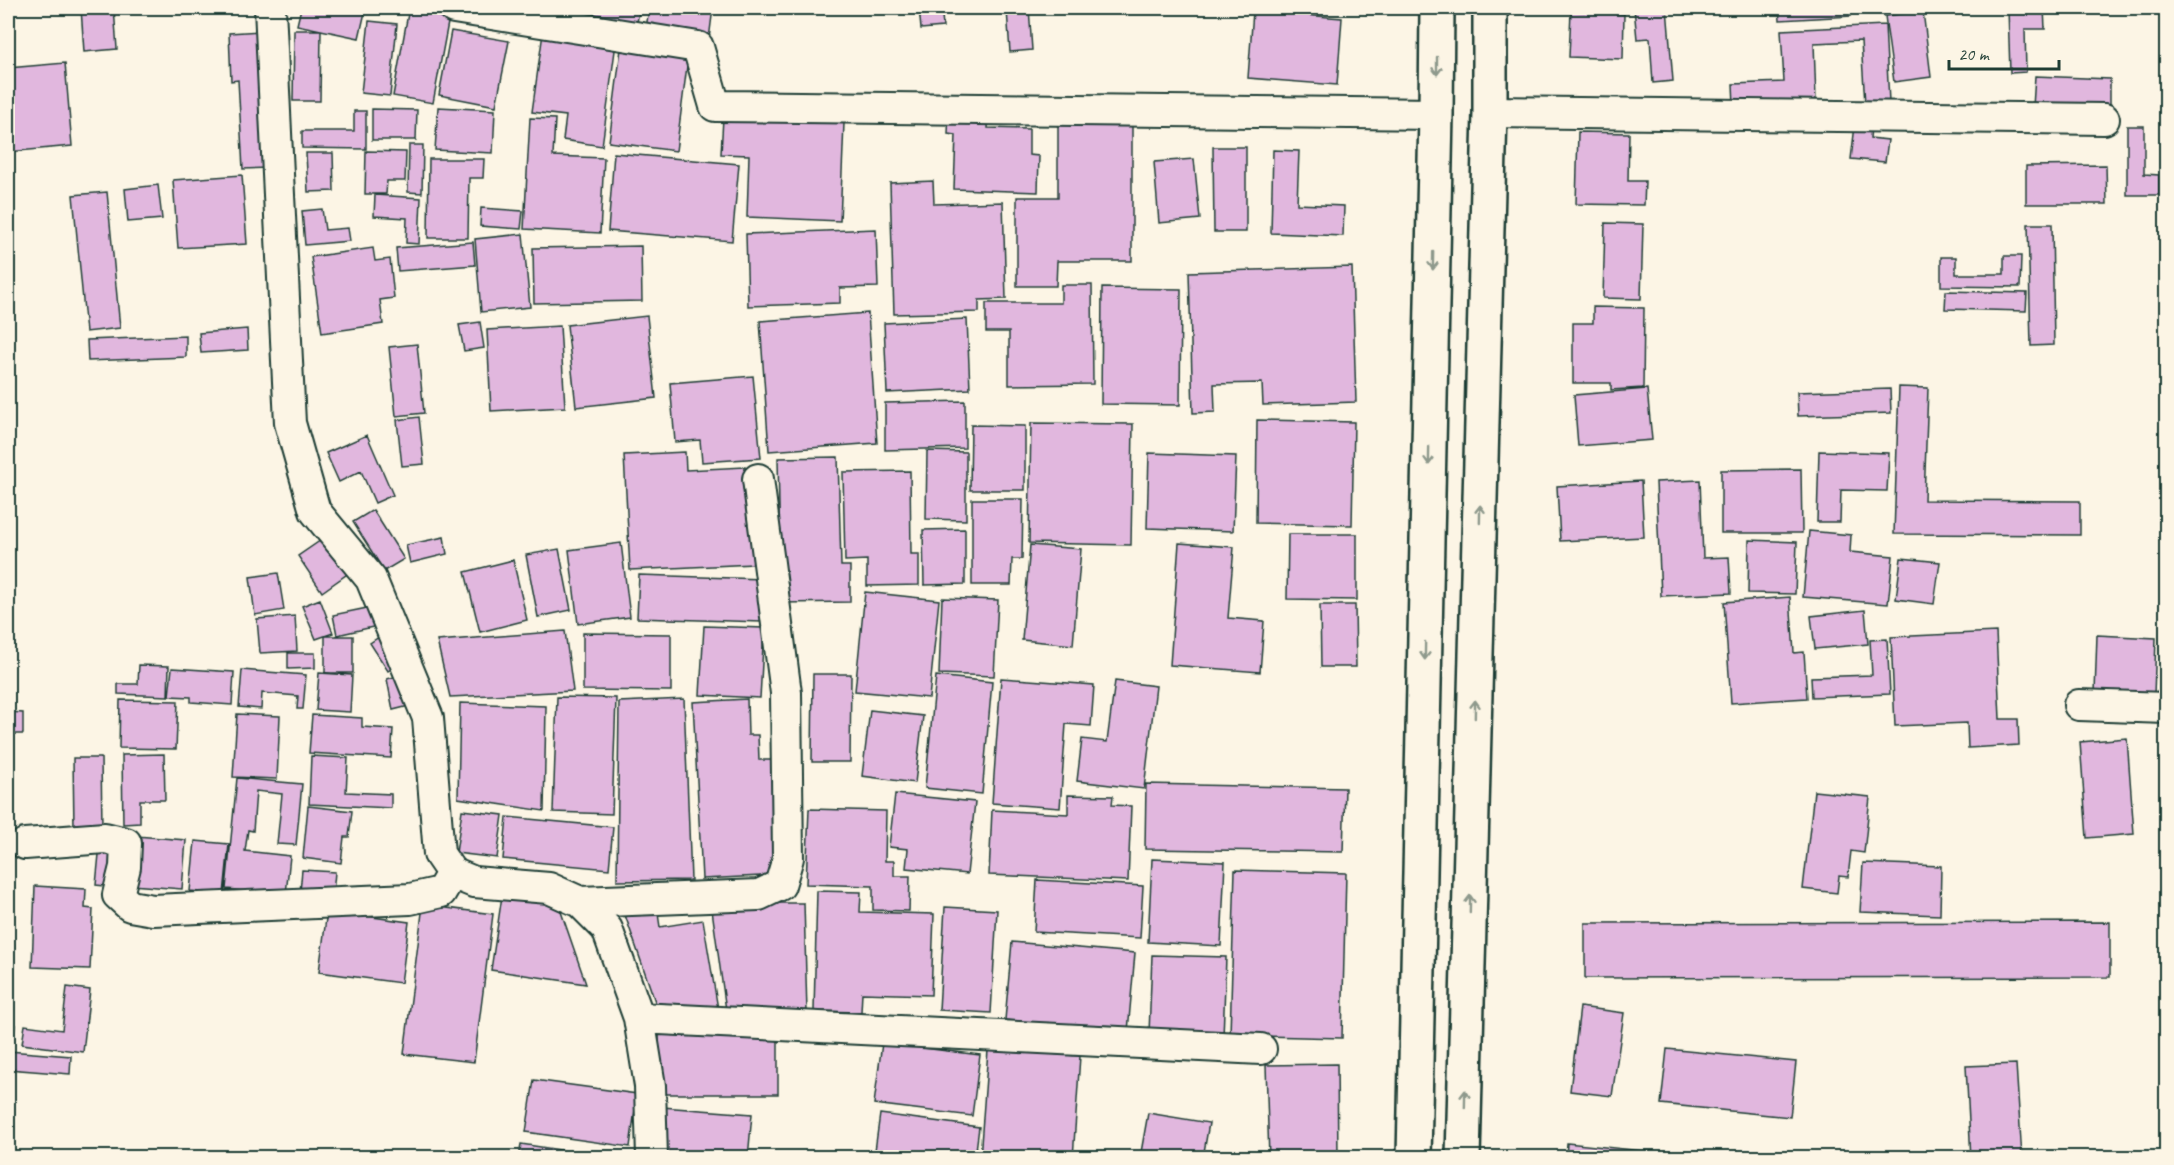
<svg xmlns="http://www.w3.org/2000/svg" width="2174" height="1165" font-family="Caveat,sans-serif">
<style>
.building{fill:#e1b7de;stroke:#1f3d34;stroke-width:1.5}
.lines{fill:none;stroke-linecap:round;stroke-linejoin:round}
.street-casing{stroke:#1f3d34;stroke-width:34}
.highway-casing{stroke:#1f3d34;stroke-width:38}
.street{stroke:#fcf5e5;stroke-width:30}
.highway{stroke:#fcf5e5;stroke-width:33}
.oneway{stroke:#8e998c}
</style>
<rect width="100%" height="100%" fill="#fcf5e5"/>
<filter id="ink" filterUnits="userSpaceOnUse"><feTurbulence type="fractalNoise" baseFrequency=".0167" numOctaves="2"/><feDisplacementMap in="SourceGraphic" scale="12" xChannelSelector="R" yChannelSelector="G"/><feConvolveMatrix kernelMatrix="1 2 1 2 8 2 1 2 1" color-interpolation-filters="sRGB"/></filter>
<g filter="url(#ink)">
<path class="building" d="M81 8H114L117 49 84 52Z
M301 8H366L359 38 297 25Z
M409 8H426L450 12 433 103 393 96Z
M591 8H640L635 31 588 21Z
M649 8 687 14V8H713L709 39 646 29Z
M919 8H1029L1032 50 1010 52 1007 10 942 15 943 27 921 29Z
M1634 8H1667L1673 81 1653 83 1650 38 1637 39Z
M1779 8H1850L1851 16 1780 20Z
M2008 8H2044L2045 29H2025L2026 72 2010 73Z
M1253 11 1342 18 1337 85 1248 78Z
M1571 11 1624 14 1623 59 1569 57Z
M1923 11 1931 77 1894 82 1885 16Z
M369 21 397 24 390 96 361 93Z
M1885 25 1889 102 1865 104 1861 41 1814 43 1816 101 1734 105 1733 84 1784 82 1781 30Z
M294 30H321L320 101H293Z
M261 31 267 168 243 169 238 80 231 81 229 33Z
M451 31 509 41 496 106 439 95Z
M543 33 616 43 602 146 563 140 566 116 532 112Z
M621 49 688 58 676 151 609 142Z
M65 63 72 146 8 152V68Z
M2035 76 2110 79V109L2033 107Z
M438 107 495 110 493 153 435 150Z
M372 109 417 110 416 140H372Z
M949 110 989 111 988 128 1029 129V155L1039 156 1038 192 954 189 956 135 948 134Z
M354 111H366V149L302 148V131H354Z
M530 118 555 119 553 156 604 158 600 233 524 229Z
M723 118 844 123 840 221 747 217 749 155 721 154Z
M1058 122H1132V261H1057L1056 286H1017V197H1058Z
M1855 126 1871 127 1870 138 1888 140 1885 162 1851 159Z
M2127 126H2144V174L2159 175V195H2127Z
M1578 132 1629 133 1628 181H1645L1644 205 1576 204Z
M409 145H423L422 193 408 192Z
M1213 147H1246V232H1214Z
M1273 150 1299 151 1297 204 1344 206 1343 236 1271 233Z
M366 151 406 152 405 181H387L386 194H365Z
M306 153H333L334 191 308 192Z
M614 153 739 164 732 241 608 231Z
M429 159H484L483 178H469L468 238H428Z
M1194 159 1200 219 1159 223 1154 162Z
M2106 165 2107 204H2026V166Z
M242 175 247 244 178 248 173 180Z
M933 181 934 204 1003 202 1006 299 979 300V312L894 314 890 183Z
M158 185 162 219 128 222 125 189Z
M107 192 120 328 86 332 73 195Z
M375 195 421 198 419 244 406 243 407 218 374 216Z
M481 208 523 211 521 229 480 226Z
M322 209 325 230 348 228 350 241 305 245 302 211Z
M1605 223 1643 224 1641 299 1603 298Z
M2028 224H2052L2054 345 2031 346Z
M876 229 878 287 840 288V303L748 306 746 234Z
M523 234 530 307 481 312 475 239Z
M473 242 475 265 398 271 396 248Z
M641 246 642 301 534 303 533 248Z
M373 248 375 261 390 259 394 298 380 300 383 324 322 333 311 257Z
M2004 256H2021L2020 287 1941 286V257H1956V274H2004Z
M1352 267 1356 402 1263 405 1262 383 1214 384 1215 412 1193 413 1189 272Z
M1061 285H1092L1093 384 1009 385V332H986V303H1061Z
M1102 288 1181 289 1180 405 1101 404Z
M1946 291 2027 293 2026 311 1945 309Z
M1593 307 1644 308 1643 388 1611 390V383H1573V323H1593Z
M868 313 877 443 769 451 760 321Z
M647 316 656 398 576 407 567 325Z
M967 319 970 389 887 393 884 323Z
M480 322 484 348 464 351 459 325Z
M560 326 565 407 491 411 487 330Z
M247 329 248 350 201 353 199 333Z
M186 336V357L88 361 87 340Z
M417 344 424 413 396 416 389 347Z
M753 376 761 458 702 462 700 440 675 442 670 383Z
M1899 387 1928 388 1924 500 2080 501V535L1894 534Z
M1647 389 1652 440 1578 446 1574 395Z
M1890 389 1891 413 1798 416 1797 392Z
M965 401V448L885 450V403Z
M419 417 424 464 402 466 397 420Z
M1257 420 1354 422 1352 525 1256 523Z
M1031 423 1133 424 1131 545 1029 543Z
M971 425 1025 426V490H970Z
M367 435 393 495 375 503 361 471 339 482 326 453Z
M927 451 966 452V520L926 519Z
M1819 451 1889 453 1887 491 1841 490 1840 522H1817Z
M685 452 686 470 745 467 753 564 630 570 624 455Z
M1149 453 1236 456 1233 531 1147 528Z
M838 457 841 566H850V602L781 603 778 458Z
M1801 469 1802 533H1721V470Z
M910 471 911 554H919V585L867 586V560L845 561 843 472Z
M1700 480 1703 558 1729 557 1731 593 1661 596 1656 482Z
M1641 481 1644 537 1560 541 1557 486Z
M972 499H1023L1022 559H1012L1011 585H972Z
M373 510 404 559 384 571 353 522Z
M965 529V584L924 585 923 530Z
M1809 531 1851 535 1850 552 1893 556 1888 604 1803 597Z
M1288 534H1357V600L1287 599Z
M327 536 350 572 322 592 298 556Z
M444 537 447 554 410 563 406 545Z
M1749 540 1797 542 1795 594 1748 593Z
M621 543 630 617 578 624 569 550Z
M1179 543 1234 547 1228 618 1264 621 1260 672 1170 665Z
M1030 545 1081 549 1073 645 1022 640Z
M559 549 571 610 538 617 526 555Z
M1901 558 1940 562 1934 604 1896 599Z
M513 560 527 620 480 632 465 572Z
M278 573 284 610 255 615 250 577Z
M639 575 763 579 762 622 637 618Z
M865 592 939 600 929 698 855 691Z
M1790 597 1794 653 1804 652 1807 698 1731 703 1724 602Z
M942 598 998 600 994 676 939 674Z
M320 599 333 633 316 639 302 606Z
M1320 605H1355L1356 667H1321Z
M377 606 382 625 337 635 333 615Z
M1865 610 1868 644 1815 649 1811 616Z
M295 616 297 651 260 653 257 619Z
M704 626 764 628 760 698 700 695Z
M565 631 573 691 450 697 437 641Z
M1996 632 2000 719H2018L2019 745 1968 748 1967 723 1895 726 1891 637Z
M385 633 403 661 388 671 370 643Z
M583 633 671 634V691L583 690Z
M2097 635 2156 638 2154 695 2095 693Z
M325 636H353V673H325Z
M1887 639 1890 694 1812 697 1811 677 1872 675 1870 640Z
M288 653H315V668L288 669Z
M139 665 169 666 168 696 118 694V684H138Z
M172 668 234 672 232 705 191 702V697L169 696Z
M242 670 306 675 303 709H297L298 696 262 693 261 709 239 707Z
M319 673 352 675 350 712 316 710Z
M406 674 413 705 393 710 387 679Z
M813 674H851L850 762H812Z
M936 676 992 682 982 794 925 788Z
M1001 678 1094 685 1091 726 1066 724 1060 808 992 803Z
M1115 681 1156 686 1144 789 1077 781 1082 739 1107 742Z
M557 697 616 698 612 814 553 812Z
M684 699 691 880 617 881 619 702Z
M747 699 748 735H758L759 760H773L779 875 702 879 693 702Z
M120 700 178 701 176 749 119 748Z
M460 703 546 706 544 811 458 798Z
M870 710 923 716 915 783 862 776Z
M8 712 23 713V734H8Z
M237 714 280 716 277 779 233 777Z
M312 715 362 718V727L393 729 391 758 309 753Z
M2127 738 2134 834 2087 838 2080 742Z
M164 754 165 800H140V823L123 824 122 755Z
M311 756 348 758 346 792 391 794V808L309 804Z
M73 758H101L102 827 74 828Z
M237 778 302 784 296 845 277 844 282 794 256 791 253 831 248 830 245 851 290 856 286 894 226 889Z
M1146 784 1345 788 1343 852 1145 849Z
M1814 791 1870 797 1864 853 1851 851 1848 877 1839 876 1837 893 1803 889Z
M895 794 975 802 967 874 906 868 908 849 889 847Z
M1068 795 1113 796 1112 805 1131 806 1128 881 989 875 992 810 1068 814Z
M308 806 352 811 349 837H344L341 863 303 858Z
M809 809 886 811 885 861H894V876H910L909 911 873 910V886L806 884Z
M462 810 503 815 497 858 456 853Z
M507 817 613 827 609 869 503 859Z
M136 836 186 840 182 889 132 885Z
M195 841 229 844 224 894 190 891Z
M100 844 118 846 114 887 96 885Z
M1152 859 1225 862 1221 946 1148 942Z
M1863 863 1941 866 1940 915 1860 912Z
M302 870 335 872 333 894 300 892Z
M1235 870 1346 873 1342 1038 1230 1035Z
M1037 880 1143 886 1140 938 1034 932Z
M35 886 86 889 85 908 93 909 90 969 32 967Z
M817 891 861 892 860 912 934 914 931 995 862 993 861 1012 814 1011Z
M502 896 558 903 586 984 491 970Z
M711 903H804L807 1013 726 1010Z
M423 905 493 914 474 1062 404 1054Z
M657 907 660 927 703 920 718 1009 660 1016 624 912Z
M945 907 997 910 991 1013 939 1010Z
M327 911 409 922 401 983 319 972Z
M2110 922V977L1585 978V923Z
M1012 942 1135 953 1128 1031 1005 1020Z
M8 944 14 945 12 966 8 965Z
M1152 955 1226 957 1223 1037 1149 1034Z
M67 987 90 990 83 1052 22 1044 25 1025 62 1030Z
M2164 998H2166V1033H2162Z
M1580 1007 1624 1013 1612 1096 1570 1091Z
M8 1024 15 1025 13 1042H8Z
M778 1034V1094H659V1035Z
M882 1043 980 1055 972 1116 874 1104Z
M1667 1049 1796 1062 1790 1117 1661 1104Z
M988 1050 1080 1056 1073 1158H980Z
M8 1051 71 1056 70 1074 8 1069Z
M1337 1064 1338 1158H1269L1266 1065Z
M2016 1064 2022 1158H1971L1966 1066Z
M534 1080 637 1094 630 1147 526 1132Z
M662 1107 752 1114 748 1158H658Z
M1148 1113 1209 1123 1203 1158H1140Z
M880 1114 979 1127 975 1158H874Z
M1567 1143 1708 1158H1566Z
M521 1144 612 1158H519Z"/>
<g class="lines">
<g class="street-casing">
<path id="street" d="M270 8 290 423 315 511 371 579 428 718 439 854 452 873 474 882 549 888 580 902 607 929 639 1018 650 1086 652 1158
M454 8 698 47 715 106 1436 114
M1490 112 2104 119
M2079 705 2166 708
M25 844 105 838 126 843 125 867 118 895 130 906 153 910 410 899 441 892 452 873
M580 902 759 895 780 885 788 858 786 693 758 479
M639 1018 1261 1049"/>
</g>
<g class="highway-casing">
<path id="highway" d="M1414 1158 1436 114 1437 8
M1463 1158 1490 112V8"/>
</g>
<use href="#street" class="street"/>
<use href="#highway" class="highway"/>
</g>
<defs><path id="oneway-shaft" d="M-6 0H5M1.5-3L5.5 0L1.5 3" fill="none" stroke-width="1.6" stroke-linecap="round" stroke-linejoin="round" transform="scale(1.5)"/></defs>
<g class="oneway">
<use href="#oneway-shaft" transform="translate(1437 66) rotate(90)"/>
<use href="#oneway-shaft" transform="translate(1433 261) rotate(91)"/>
<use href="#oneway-shaft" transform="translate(1429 456) rotate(91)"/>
<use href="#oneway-shaft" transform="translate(1480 514) rotate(-89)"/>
<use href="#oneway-shaft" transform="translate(1425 651) rotate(91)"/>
<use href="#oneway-shaft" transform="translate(1475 709) rotate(-89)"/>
<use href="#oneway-shaft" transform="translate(1470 904) rotate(-89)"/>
<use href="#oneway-shaft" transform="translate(1465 1099) rotate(-89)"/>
</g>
</g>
<rect width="2174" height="1165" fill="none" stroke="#fcf5e5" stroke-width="30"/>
<rect x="15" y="15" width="2144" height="1135" fill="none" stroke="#1f3d34" stroke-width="2" filter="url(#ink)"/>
<path d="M1949 60v9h110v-9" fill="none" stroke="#1f3d34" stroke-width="3"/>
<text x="1958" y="60" font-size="18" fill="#1f3d34" stroke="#fcf5e5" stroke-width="4.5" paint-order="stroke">20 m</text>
</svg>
